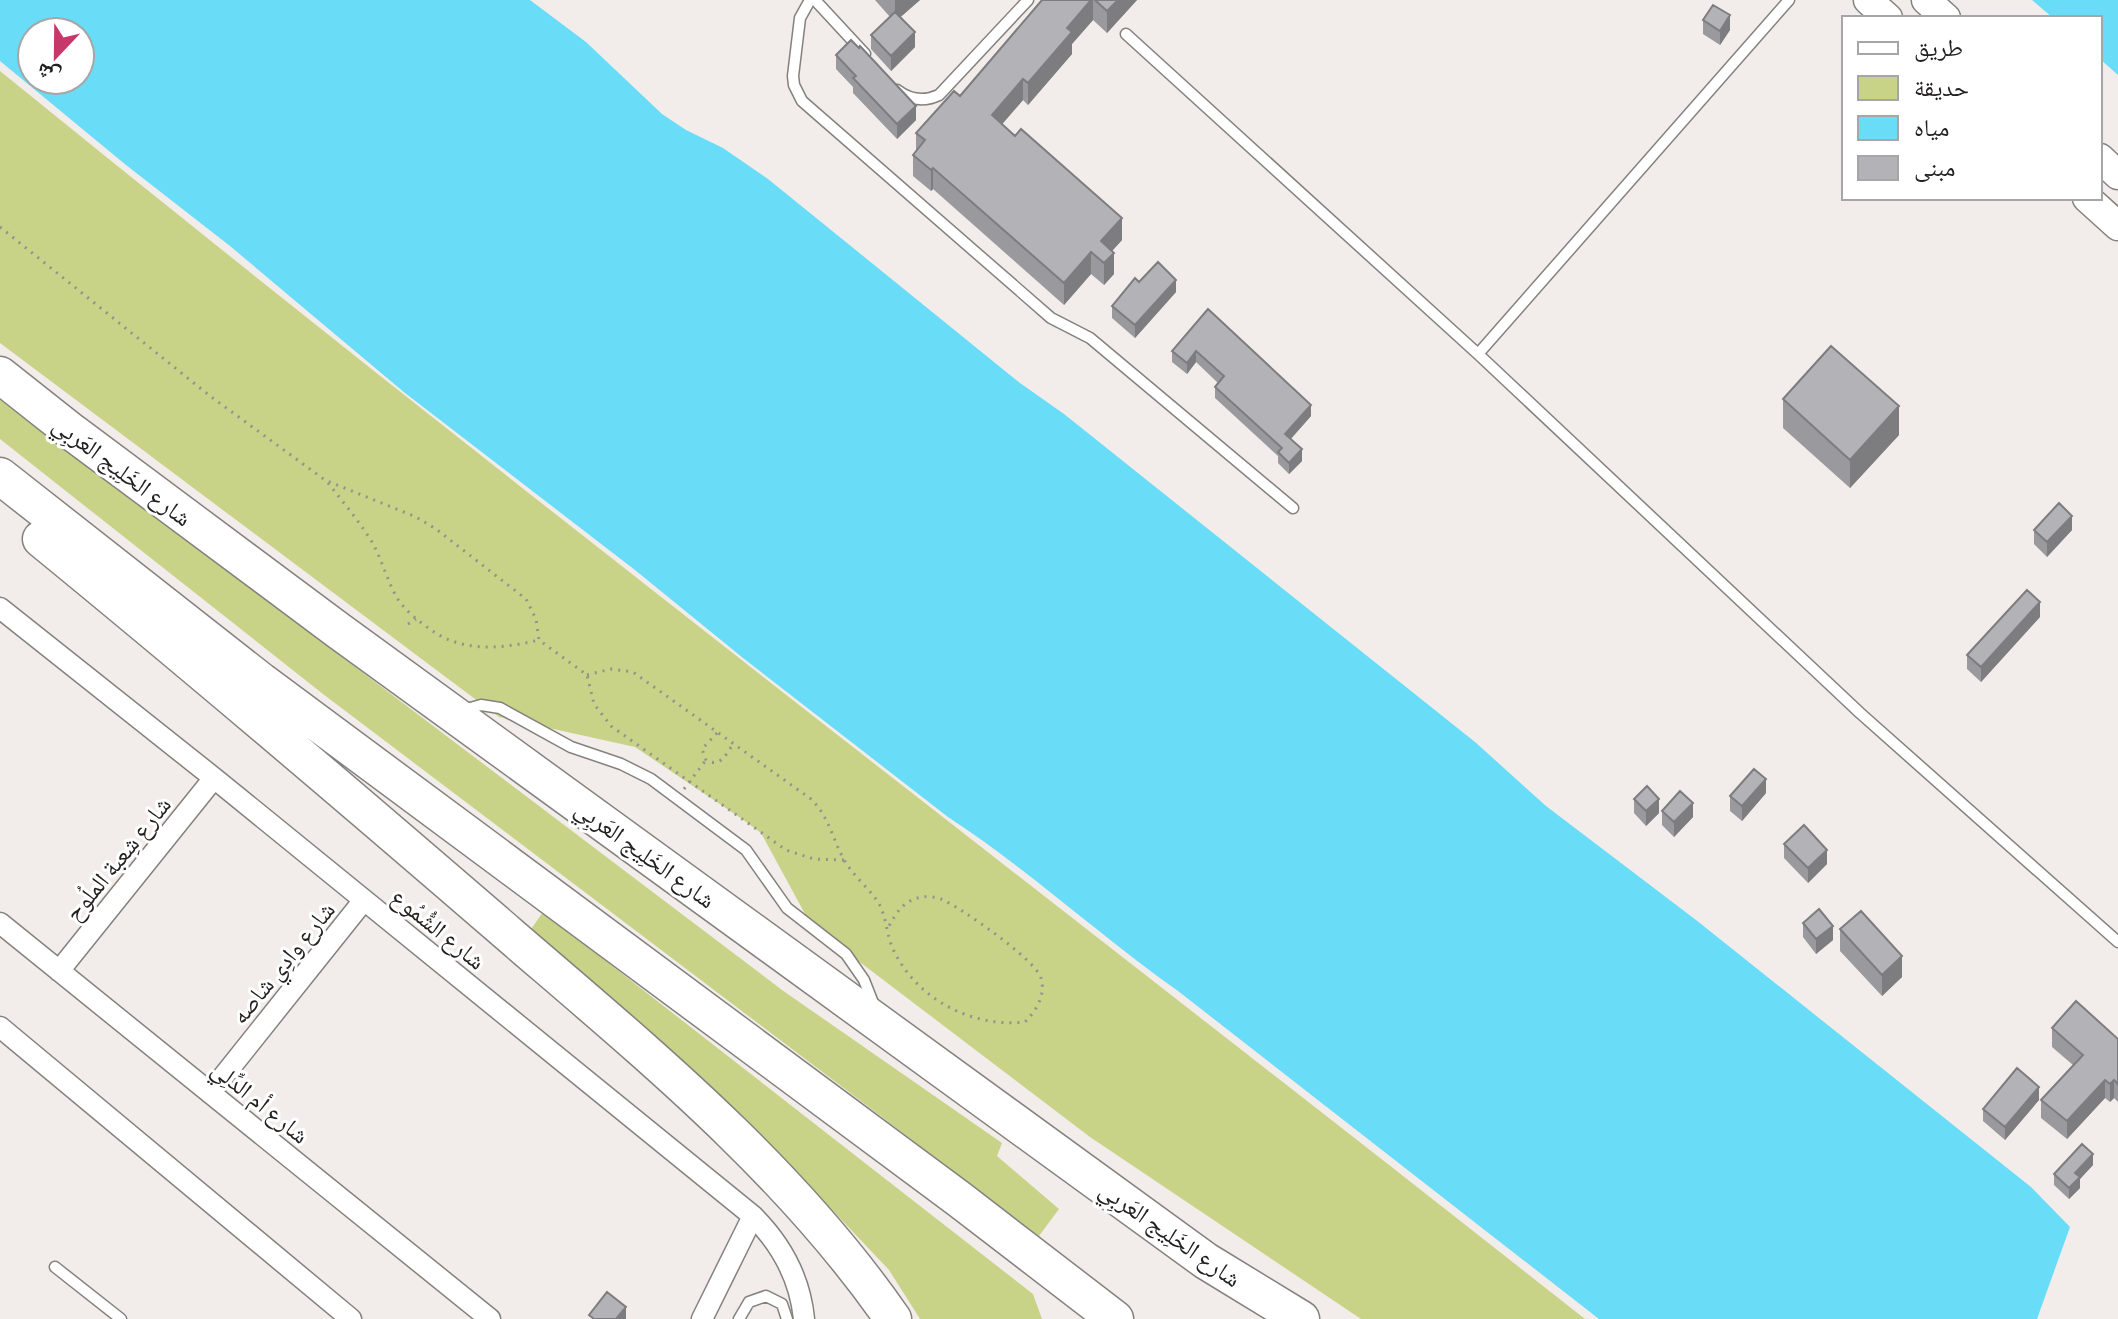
<svg xmlns="http://www.w3.org/2000/svg" width="2118" height="1319" font-family="Barlow,'Noto Naskh Arabic',sans-serif">
<style>
.green{fill:#c8d387}
.water{fill:#69dcf8;fill-rule:evenodd}
.lines{fill:none;stroke-linecap:round;stroke-linejoin:round}
.lane-casing{stroke:#85817e;stroke-width:13}
.street-casing{stroke:#85817e;stroke-width:23}
.secondary-casing{stroke:#85817e;stroke-width:31}
.highway-casing{stroke:#85817e;stroke-width:39}
.path{stroke:#94918e;stroke-width:3;stroke-dasharray:2 6;stroke-linecap:butt}
.lane{stroke:#fff;stroke-width:10}
.street{stroke:#fff;stroke-width:20}
.secondary{stroke:#fff;stroke-width:28}
.highway{stroke:#fff;stroke-width:36}
.wall{fill:#9a999d}
.shaded-wall{fill:#7d7d80}
.building{fill:#b3b2b7;stroke:#7d7d80;stroke-width:2}
.labels{text-anchor:middle;dominant-baseline:central;stroke-width:6;stroke-linejoin:round;paint-order:stroke}
.street-label{font-size:24px;fill:#232120;stroke:#fff}
</style>
<rect width="100%" height="100%" fill="#f2edea"/>
<path class="green" d="M0 71C522 495 1057 903 1585 1319H1361L1090 1137 811 925 761 833 742 819 635 747 499 717 0 343Z
M0 398 782 990 1002 1143 997 1156 1059 1209 1039 1236 323 694 0 439Z
M543 912 1033 1294 1042 1319H920L889 1270 748 1121 564 957 529 932Z"/>
<path class="water" d="M0 0H530L586 42 662 114 686 130 723 148 768 179 1020 383 1064 414 1475 742 1546 806 1696 920 2031 1187 2070 1227 2037 1319H1599L1178 991C1099 935 1028 869 948 817L743 658 635 570 405 393 230 246 126 165 0 61ZM32 32H80V80H32Z
M2032 0H2118V75L2100 59V18H2053Z"/>
<g class="lines">
<g class="lane-casing">
<path id="lane" d="M810 0 800 18 793 76 794 85 802 101 1051 318 1090 338 1293 508
M815 0 865 54
M1126 34 1478 354 1860 713 2118 942
M897 90C910 100 924 102 939 95L1028 0
M1478 354 1789 0
M463 710 481 705 500 708 571 747 621 764 651 779 746 850 787 908 846 954 864 980 875 1008
M55 1267 121 1319
M739 1319 749 1302 766 1296 782 1304 787 1319"/>
</g>
<g class="street-casing">
<path id="street" d="M0 608 214 778 753 1216C782 1245 800 1278 804 1319
M0 923 490 1319
M59 971 214 778
M0 1027 351 1319
M210 1093 364 900
M702 1319 753 1216"/>
</g>
<g class="secondary-casing">
<path id="secondary" d="M1868 0 1888 18
M1926 0 1946 18
M2100 158 2118 175
M2087 198 2118 226"/>
</g>
<g class="highway-casing">
<path id="highway" d="M0 375 72 432 339 631 1206 1261 1301 1319
M0 476 261 681 959 1199 1115 1319
M41 539C200 669 356 802 511 936 648 1054 789 1169 893 1319"/>
</g>
<path class="path" d="M0 227 210 396 325 480 416 517 436 529 526 599 536 619 539 640 587 675 594 704 611 726 786 850 814 859 844 860
M328 483C343 502 359 521 372 542 382 560 387 580 397 598 404 608 413 617 423 624 458 653 497 650 539 640
M408 624 416 619
M587 675 611 669 633 672 811 799C829 817 832 837 843 858 852 875 868 887 878 902 887 917 886 934 893 949 916 999 972 1028 1025 1022 1036 1011 1046 995 1041 978 1035 959 960 907 941 899 935 897 928 896 923 897 904 899 896 913 888 928
M717 733 702 749 706 760C720 768 726 755 733 744
M684 789 706 760"/>
<use href="#lane" class="lane"/>
<use href="#street" class="street"/>
<use href="#secondary" class="secondary"/>
<use href="#highway" class="highway"/>
</g>
<path class="wall" d="M875 0H920L900 17 915 47 891 71 871 49V35L890 17Z
M1042 0H1137L1107 33 1093 20 1072 44V54L1028 105 1023 100 1002 124 1122 240 1112 251 1114 274 1104 285 1091 274 1064 305 933 189 931 191 913 176V155L916 150V133L960 96Z
M1703 20 1730 30 1720 45 1703 34Z
M836 55 916 120 897 139 853 93V87L836 69Z
M1139 282 1176 292 1135 338 1112 318V306Z
M1208 309 1311 416 1291 439 1302 461 1289 474 1278 463V456L1215 398V387L1218 383 1196 362 1187 374 1172 362V351Z
M1783 399 1899 435 1850 488 1783 428Z
M2034 530H2072L2047 557 2034 544Z
M2040 617 1981 682 1967 669V655Z
M1766 793 1742 821 1730 811V796Z
M1634 799 1659 813 1646 826 1634 813Z
M1662 811 1693 817 1674 837 1662 825Z
M1784 844 1827 864 1808 883 1784 858Z
M1803 923 1833 940 1816 954 1803 937Z
M1840 929 1902 977 1882 996 1840 951Z
M2052 1028 2118 1039V1102L2114 1098 2110 1102 2105 1098 2067 1139 2041 1118V1100L2073 1065 2052 1047Z
M2039 1100 2005 1140 1983 1121V1109Z
M2093 1165 2080 1179V1188L2069 1199 2054 1185V1174Z"/>
<path class="shaded-wall" d="M895 0H920L895 22Z
M1091 0H1093V20L1072 44V54L1028 105V83L1067 28Z
M1118 0H1137L1107 33V11Z
M1730 15V30L1720 45V31Z
M915 32V47L891 71V56Z
M1023 79V100L992 136V115Z
M916 106V120L897 139V124Z
M933 168V189L931 191V170Z
M1122 218V240L1101 263V241Z
M1091 252V274L1064 305V283Z
M1114 253V274L1104 285V263Z
M1176 280V292L1135 338V325Z
M1196 351V362L1187 374V363Z
M1311 405V416L1285 445V434Z
M1899 406V435L1850 488V460Z
M1302 449V461L1289 474V463Z
M2072 516V530L2047 557V542Z
M2040 602V617L1981 682V667Z
M1766 779V793L1742 821V806Z
M1659 799V813L1646 826V811Z
M1693 803V817L1674 837V822Z
M1827 850V864L1808 883V868Z
M1833 926V940L1816 954V939Z
M1902 956V977L1882 996V975Z
M2105 1080V1098L2067 1139V1121Z
M2114 1080V1098L2110 1102V1084Z
M2039 1087V1100L2005 1140V1127Z
M2093 1154V1165L2080 1179V1188L2069 1199V1188L2075 1173Z
M626 1307V1319H616Z"/>
<path class="building" d="M1042 0H1091L1067 28 1072 32 1028 83 1023 79 992 115 1015 136 1021 129 1122 218 1101 241 1114 253 1104 263 1091 252 1064 283 933 168 931 170 913 155 925 140 916 133 954 91 960 96Z
M1095 0H1118L1107 11Z
M1713 5 1730 15 1720 31 1703 20Z
M895 12 915 32 891 56 871 35Z
M851 40 859 48 860 46 916 106 897 124 853 78 856 76 836 55Z
M1158 262 1176 280 1135 325 1112 306 1135 278 1139 282Z
M1208 309 1311 405 1285 434 1302 449 1289 463 1278 452 1282 448 1215 387 1224 376 1196 351 1187 363 1172 351Z
M1831 346 1899 406 1850 460 1783 399Z
M2059 503 2072 516 2047 542 2034 530Z
M2027 590 2040 602 1981 667 1967 655Z
M1754 769 1766 779 1742 806 1730 796Z
M1647 786 1659 799 1646 811 1634 799Z
M1680 791 1693 803 1674 822 1662 811Z
M1804 825 1827 850 1808 868 1784 844Z
M1819 909 1833 926 1816 939 1803 923Z
M1861 911 1902 956 1882 975 1840 929Z
M2076 1001 2118 1039V1084L2114 1080 2110 1084 2105 1080 2067 1121 2041 1100 2083 1055 2052 1028Z
M2017 1068 2039 1087 2005 1127 1983 1109Z
M2082 1144 2093 1154 2075 1173 2080 1177 2069 1188 2054 1174Z
M607 1292 626 1307 616 1319H594L589 1315Z"/>
<g class="labels">
<g class="street-label">
<text transform="translate(123 470) rotate(37)">شارع الخَلِيج العَربِي</text>
<text transform="translate(646 853) rotate(36)">شارع الخَلِيج العَربِي</text>
<text transform="translate(117 858) rotate(-51)">شارع شِعبة الملُوح</text>
<text transform="translate(439 928) rotate(39)">شارع الشُّمُوع</text>
<text transform="translate(282 962) rotate(-51)">شارع وادِي شاصه</text>
<text transform="translate(261 1101) rotate(39)">شارع أم الدِّلِي</text>
<text transform="translate(1171 1233) rotate(35)">شارع الخَلِيج العَربِي</text>
</g>
</g>
<rect x="1842" y="16" width="260" height="184" fill="#ffffff" stroke="#a7a6a6" stroke-width="2"/>
<rect x="1858" y="42" width="40" height="12" fill="#ffffff" stroke="#a7a6a6" stroke-width="2"/>
<text x="1914" y="56" font-size="24" fill="#232120">طريق</text>
<rect x="1858" y="76" width="40" height="24" fill="#c8d387" stroke="#a7a6a6" stroke-width="2"/>
<text x="1914" y="96" font-size="24" fill="#232120">حديقة</text>
<rect x="1858" y="116" width="40" height="24" fill="#69dcf8" stroke="#a7a6a6" stroke-width="2"/>
<text x="1914" y="136" font-size="24" fill="#232120">مياه</text>
<rect x="1858" y="156" width="40" height="24" fill="#b3b2b7" stroke="#a7a6a6" stroke-width="2"/>
<text x="1914" y="176" font-size="24" fill="#232120">مبنى</text>
<g transform="translate(56 56) rotate(202)"><circle r="38" fill="#ffffff" stroke="#a7a6a6" stroke-width="2"/>
<path d="M0-6L14 30L0 20L-14 30Z" fill="#c53869"/>
<text y="-12" font-size="22" font-weight="bold" text-anchor="middle" fill="#232120">ش</text>
</g>
</svg>
